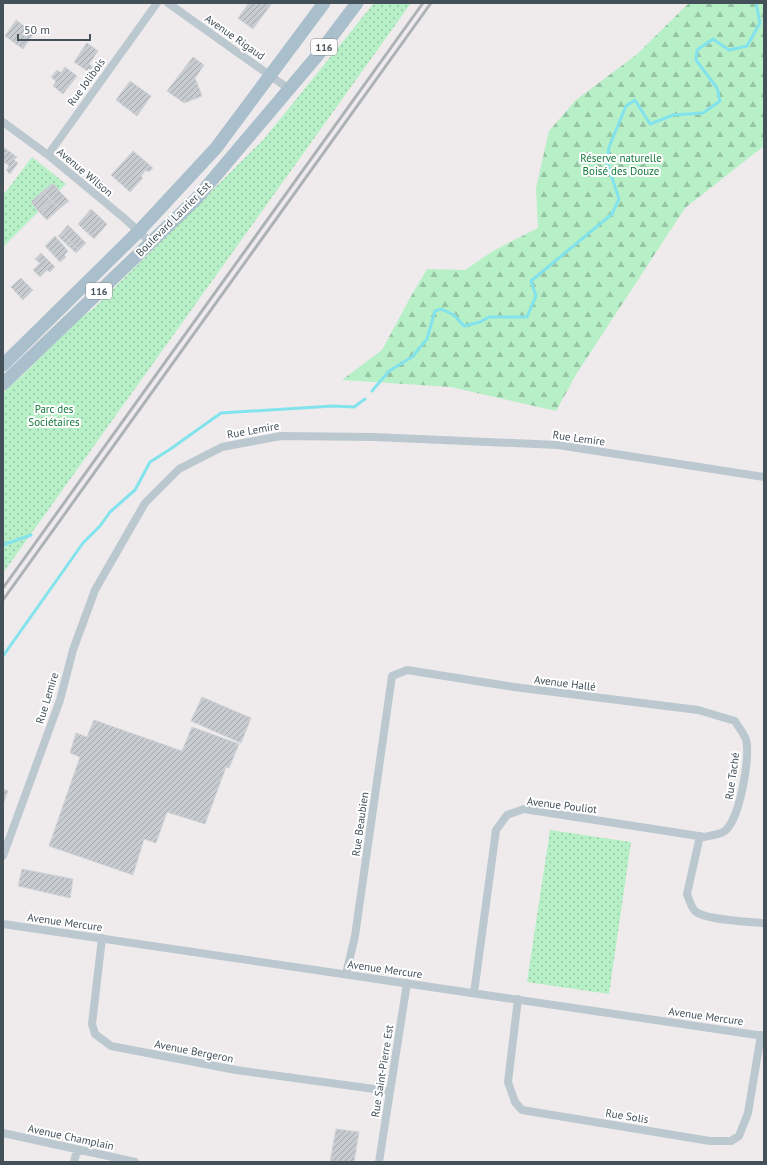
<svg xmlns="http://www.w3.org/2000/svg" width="767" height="1165" font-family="'PT Sans',sans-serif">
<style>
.forest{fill:url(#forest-firs)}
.park{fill:url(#park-dots)}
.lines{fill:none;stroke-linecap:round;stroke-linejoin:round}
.stream{stroke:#83e3ed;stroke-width:3}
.building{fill:url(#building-hatch);stroke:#cfd3d8}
.street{stroke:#bcc8cf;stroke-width:8}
.primary{stroke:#aabfcc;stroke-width:13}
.rail{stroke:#adb2b6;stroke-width:3}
.labels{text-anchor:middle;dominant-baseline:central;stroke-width:4;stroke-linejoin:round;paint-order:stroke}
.shield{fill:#fff;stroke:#7c858b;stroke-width:1}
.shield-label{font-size:10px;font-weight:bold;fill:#445159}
.street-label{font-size:11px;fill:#445159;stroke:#fff}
.park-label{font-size:11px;fill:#147a3b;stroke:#fff}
</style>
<defs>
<pattern id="forest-firs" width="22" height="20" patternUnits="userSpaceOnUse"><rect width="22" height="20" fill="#b7efc6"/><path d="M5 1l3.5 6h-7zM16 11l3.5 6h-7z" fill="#96c4a4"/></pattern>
<pattern id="park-dots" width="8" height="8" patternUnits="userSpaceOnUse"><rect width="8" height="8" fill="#b7efc6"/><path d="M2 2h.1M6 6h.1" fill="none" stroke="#96c4a4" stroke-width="1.8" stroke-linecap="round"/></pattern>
<pattern id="building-hatch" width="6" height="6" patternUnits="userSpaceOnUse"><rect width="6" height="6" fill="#c8ccd1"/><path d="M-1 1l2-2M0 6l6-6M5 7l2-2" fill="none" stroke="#a4a8ad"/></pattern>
</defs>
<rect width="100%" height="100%" fill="#efebec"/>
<path class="forest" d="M689 3H764V146L685 208 577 373 556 411 451 387 342 380 382 350 410 298 427 269 465 270 493 251 538 228 536 188 549 131 576 100 636 55Z"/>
<path class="park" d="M374 3H411L3 573V393L30 368 70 326 93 309 264 139Z
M32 157 66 184 3 247V192L5 193Z
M550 830 631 842 609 994 527 982Z"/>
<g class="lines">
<path class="stream" d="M372 391 389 371 412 357 427 339 435 311 441 309 454 315 464 326 480 322 489 317H527L536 296 531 281 612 214 619 199 607 162 609 147 626 106 635 100 650 124 673 115 703 113 720 101 717 88 696 60 697 50 713 39 729 50 747 46 760 23 756 3
M3 545 31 535
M3 656 83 543 100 526 110 512 135 490 150 462 169 450 221 413 333 406 354 407 365 399"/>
</g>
<path class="building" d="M249 3H272L253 29 238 18Z
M16 20 34 33 23 49 5 36Z
M87 43 98 51 89 64 96 69 92 74 74 62Z
M193 57 204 65 195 78 202 96 184 103 167 91Z
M65 67 77 76 63 94 53 86 56 81 51 77 57 70 61 73Z
M130 81 151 96 137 116 116 100Z
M3 147 17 157 14 160 18 163 10 174 6 170 9 166 3 161Z
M133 151 153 168 149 172 146 170 141 176 143 178 130 192 111 175Z
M53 183 61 193 52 201 43 191Z
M43 191 52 201 39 212 31 202Z
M61 193 69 201 59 209 52 201Z
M52 201 59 209 47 220 39 212Z
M91 209 107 224 94 239 78 224Z
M68 225 86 243 79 250 61 233Z
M61 233 79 250 76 253 58 236Z
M55 236 68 251 64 255 66 257 60 262 45 246Z
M41 253 55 267 50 272 47 270 40 277 33 270 40 263 35 259Z
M21 278 33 290 23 300 11 287Z
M202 697 251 718 241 743 191 721Z
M94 720 182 751 192 727 239 744 229 768 226 767 205 824 167 812 156 843 144 839 133 875 49 846 80 757 70 753 76 733 87 737Z
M3 789 8 791 3 804Z
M22 869 73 879 70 898 18 886Z
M336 1129 359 1132 354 1162H330Z"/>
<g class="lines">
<path class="street" d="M168 3 289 89
M3 122 48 155 124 218 150 242
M48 155 157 3
M700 836 687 894C689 900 691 907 695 911 705 920 749 922 764 923
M3 856 60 700 73 650 95 590 145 503 179 469 222 447 281 436 373 437 558 445 764 477
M3 924 764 1036
M102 938 92 1024 95 1034 111 1046 236 1070 389 1091
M346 974 355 936 392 676 407 670 514 687 698 710 735 721C738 727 744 733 746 740 751 756 739 825 723 832 718 835 711 835 705 837L524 809 507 815 496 830 474 993
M518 999 508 1082 515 1102 522 1110 710 1141H731L739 1136 748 1113 761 1035
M3 1133 135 1162
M74 1162 77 1150
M379 1162 407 983"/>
<path class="primary" d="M3 365 139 231 216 148 324 3
M3 384 196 199 317 56 357 3"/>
<path class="rail" d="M3 588 423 3
M3 600 431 3"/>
</g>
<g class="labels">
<g class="shield">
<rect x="311" y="39" width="26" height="16" rx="3"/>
<rect x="86" y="283" width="26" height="16" rx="3"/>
</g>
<g class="shield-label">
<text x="324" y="47">116</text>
<text x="99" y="291">116</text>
</g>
<g class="street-label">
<text transform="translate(235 37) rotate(35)">Avenue Rigaud</text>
<text transform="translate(86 82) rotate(-54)">Rue Jolibois</text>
<text transform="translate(85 172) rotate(40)">Avenue Wilson</text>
<text transform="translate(173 219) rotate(-45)">Boulevard Laurier Est</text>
<text transform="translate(253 430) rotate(-10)">Rue Lemire</text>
<text transform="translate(579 438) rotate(8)">Rue Lemire</text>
<text transform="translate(565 683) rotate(7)">Avenue Hallé</text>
<text transform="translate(47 698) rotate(-73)">Rue Lemire</text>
<text transform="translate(732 776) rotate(-82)">Rue Taché</text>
<text transform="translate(562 805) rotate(7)">Avenue Pouliot</text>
<text transform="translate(360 824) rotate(-82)">Rue Beaubien</text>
<text transform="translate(65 922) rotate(8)">Avenue Mercure</text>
<text transform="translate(385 969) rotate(8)">Avenue Mercure</text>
<text transform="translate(706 1016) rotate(8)">Avenue Mercure</text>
<text transform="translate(194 1051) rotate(11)">Avenue Bergeron</text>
<text transform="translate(382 1071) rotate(-81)">Rue Saint-Pierre Est</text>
<text transform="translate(627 1116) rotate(9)">Rue Solis</text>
<text transform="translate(71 1137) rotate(12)">Avenue Champlain</text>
</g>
<g class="park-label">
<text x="621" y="158">Réserve naturelle<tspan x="621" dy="13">Boisé des Douze</tspan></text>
<text x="54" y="409">Parc des<tspan x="54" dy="13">Sociétaires</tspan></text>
</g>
</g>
<rect width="767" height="1165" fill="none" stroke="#445159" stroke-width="8"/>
<path d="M18 34v6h72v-6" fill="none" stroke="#445159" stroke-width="2"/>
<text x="24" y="34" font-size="12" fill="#445159" stroke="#ffffff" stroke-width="3" paint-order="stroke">50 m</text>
</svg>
